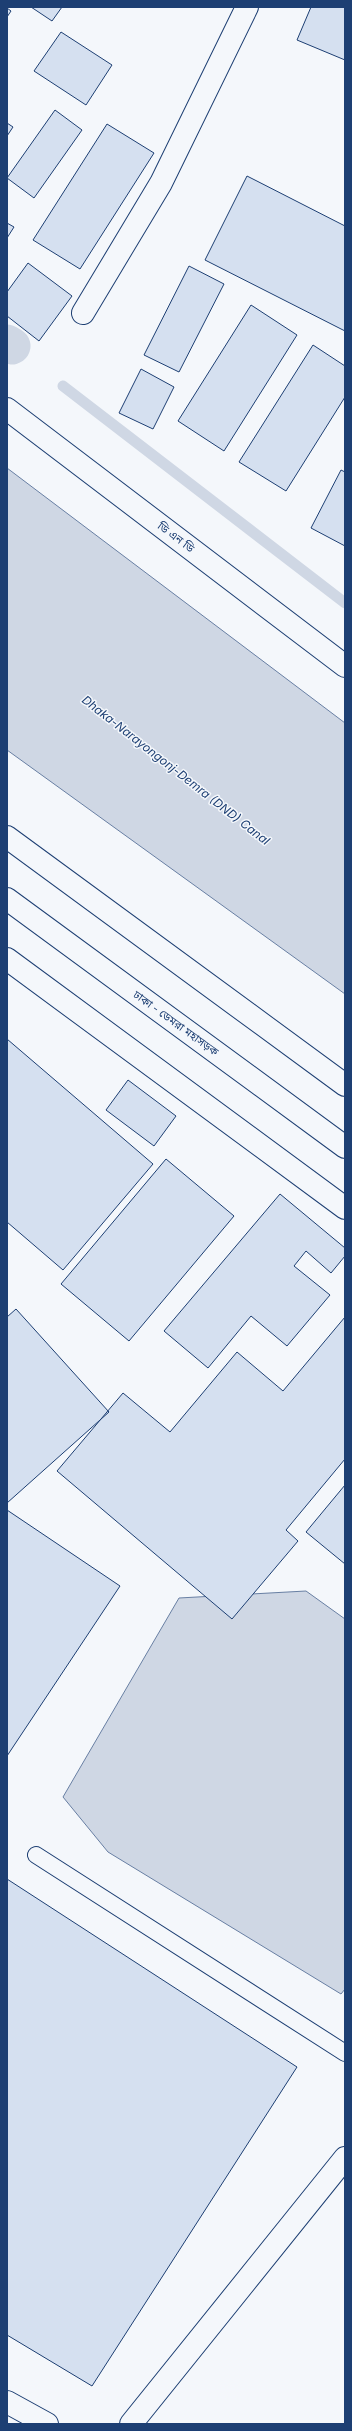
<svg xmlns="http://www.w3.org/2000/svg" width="352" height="2431" font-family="Inter,'Noto Sans Bengali',sans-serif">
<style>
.water{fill:#cfd7e4;stroke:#687fa3}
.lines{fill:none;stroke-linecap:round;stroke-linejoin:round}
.stream{stroke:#cfd7e4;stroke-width:11}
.canal{stroke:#cfd7e4;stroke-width:37}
.building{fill:#d5e0f0;stroke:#1d3f73}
.service-casing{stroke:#1d3f73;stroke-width:18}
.minor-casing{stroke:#1d3f73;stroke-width:24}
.primary-casing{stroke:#1d3f73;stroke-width:24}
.service{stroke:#f4f7fb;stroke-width:16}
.minor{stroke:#f4f7fb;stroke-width:22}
.primary{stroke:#f4f7fb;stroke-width:22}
.labels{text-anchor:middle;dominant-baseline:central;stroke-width:3;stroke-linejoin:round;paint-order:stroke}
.street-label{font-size:11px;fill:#1d3f73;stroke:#f4f7fb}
.water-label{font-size:12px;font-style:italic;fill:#1d3f73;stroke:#f4f7fb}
</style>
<rect width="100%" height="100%" fill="#f4f7fb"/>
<path class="water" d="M7 468 345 723V994L7 750Z
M306 1591 345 1619V1989L341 1994 108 1852 63 1797 179 1598Z"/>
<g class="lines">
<path class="stream" d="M63 386 345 603"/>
<path class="canal" d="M7 343 12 346"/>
</g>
<path class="building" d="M31 7H62L52 21Z
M311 7H345V60L297 40Z
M7 8 11 11 7 17Z
M61 32 112 65 86 105 34 71Z
M55 110 82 130 34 198 7 178Z
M7 123 13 127 7 136Z
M107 124 154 153 80 269 33 240Z
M247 176 345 226V331L205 260Z
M7 223 14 227 7 238Z
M28 263 72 296 39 341 7 316V292Z
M189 266 224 284 179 372 144 355Z
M251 305 297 335 224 451 178 421Z
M313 345 345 366V397L286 491 239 462Z
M141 369 174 387 153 429 119 413Z
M341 470 345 472V546L311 528Z
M7 1039 153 1164 63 1270 7 1222Z
M128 1080 176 1116 154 1146 106 1110Z
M166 1159 234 1216 129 1341 61 1284Z
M280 1194 345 1248V1256L331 1273 306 1251 294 1266 330 1295 287 1346 251 1316 208 1368 164 1331Z
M16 1309 109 1412 7 1503V1317Z
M345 1317V1459L286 1530 298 1541 232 1619 57 1471 123 1393 170 1432 237 1352 283 1391Z
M345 1485V1564L306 1532Z
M7 1510 120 1586 7 1756Z
M7 1879 297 2067 92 2386 7 2335Z"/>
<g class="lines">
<g class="service-casing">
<path id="service" d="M36 1855 345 2053"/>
</g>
<g class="minor-casing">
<path id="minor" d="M83 313 161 183 247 7
M7 409 345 666
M7 959 345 1208
M7 2402 47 2424
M131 2424 345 2158"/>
</g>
<g class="primary-casing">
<path id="primary" d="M7 837 345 1085
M7 899 345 1147"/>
</g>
<use href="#service" class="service"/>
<use href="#minor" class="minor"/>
<use href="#primary" class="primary"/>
</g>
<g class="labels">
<g class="street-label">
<text transform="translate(176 537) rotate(37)">ডি এন ডি</text>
<text transform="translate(176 1023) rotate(36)">ঢাকা - ডেমরা মহাসড়ক</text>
</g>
<g class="water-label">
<text transform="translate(176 770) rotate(38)">Dhaka-Narayongonj-Demra (DND) Canal</text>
</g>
</g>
<rect width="352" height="2431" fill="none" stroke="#1d3f73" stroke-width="16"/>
</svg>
